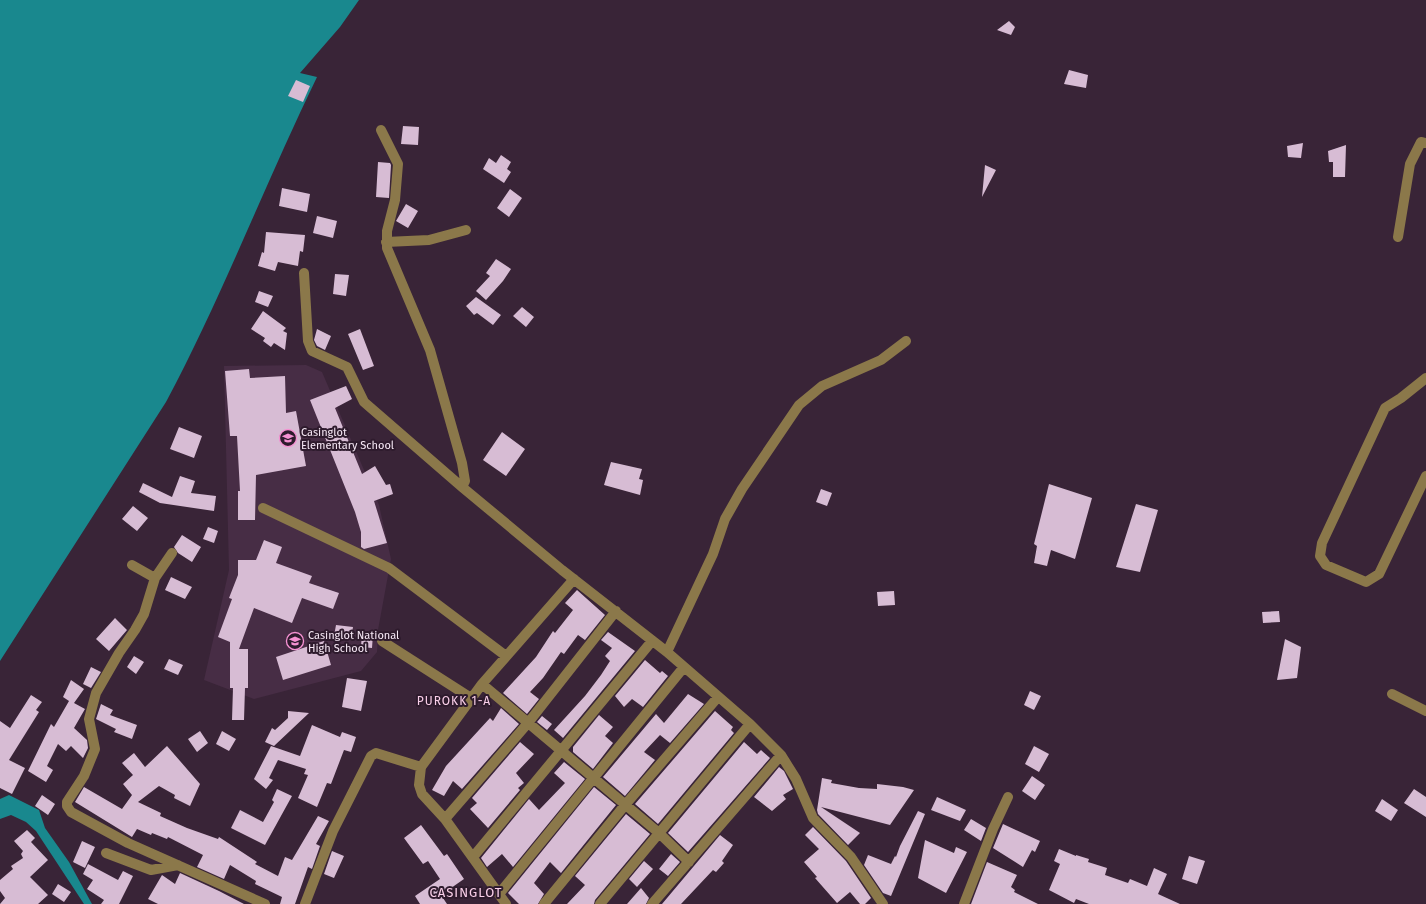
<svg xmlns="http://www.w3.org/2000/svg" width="1426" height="904" font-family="'Fira Sans',sans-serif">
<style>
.built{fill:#472d45}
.water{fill:#19888e}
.building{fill:#d7bcd4}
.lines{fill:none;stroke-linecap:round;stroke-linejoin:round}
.minor{stroke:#8b784a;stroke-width:10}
.labels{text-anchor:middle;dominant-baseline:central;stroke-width:4;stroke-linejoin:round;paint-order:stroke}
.poi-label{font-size:11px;fill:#f7e9f6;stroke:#2e1b2d;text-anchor:start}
.neighbourhood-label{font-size:12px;letter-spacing:1px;fill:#facfe9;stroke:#2e1b2d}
.quarter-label{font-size:13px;letter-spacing:1px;fill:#facfe9;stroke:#2e1b2d}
</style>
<rect width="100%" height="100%" fill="#392437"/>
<path class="built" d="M306 365 322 372 379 505 391 559 378 630 377 652 361 671 254 699 204 680 229 570 224 366Z"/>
<path class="water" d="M0 0H359L340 27 300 73 317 77C265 184 222 297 166 402L0 661Z
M9 795 39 810 45 828 69 862 92 904H84L36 831 26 822 11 815 0 819V799Z"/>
<path class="building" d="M1009 21 1015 27 1011 35 997 30Z
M1069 70 1088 75 1086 88 1064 84Z
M296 80 310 86 303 102 288 96Z
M403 126 419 127 418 145 401 144Z
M1303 143 1301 158 1288 157 1287 146Z
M1346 145 1345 177H1333V162H1329L1328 151Z
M501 155 511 162 507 169 511 172 504 183 483 169 489 158 496 163Z
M378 162 390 163 391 165 389 198 376 197Z
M985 165 996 170 982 197Z
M282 188 310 194 307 212 279 206Z
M510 189 522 198 509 217 497 208Z
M406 204 418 211 408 228 396 221Z
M317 216 337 221 333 238 313 233Z
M266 232 305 235 303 252 300 251 298 266 278 262 275 271 258 266 262 252 264 253Z
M496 259 511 269 503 281 486 300 476 291 490 276 486 273Z
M335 274 349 275 346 296 333 294Z
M259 291 273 296 268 307 255 302Z
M476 297 501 315 493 325 477 313 474 315 466 306Z
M522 307 534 317 526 327 513 316Z
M263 311 286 328 283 331 287 333 285 350 274 343 271 347 263 341 265 338 251 329Z
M317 329 331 336 325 350 317 346 314 340Z
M360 329 374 366 363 370 348 334Z
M249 369 250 378 285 376 286 413 296 411 306 466 256 475 255 520H238V491H240L237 436H230L225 371Z
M346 386 352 399 335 408 362 474 375 466 386 485 390 484 393 494 374 501 387 543 364 549 361 547V532L355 512 310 400Z
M179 427 202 436 194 458 170 449Z
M502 432 525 449 506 476 483 460Z
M611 462 642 469 639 479 643 480 640 495 604 485Z
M180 476 195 481 191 493 216 496 214 511 160 503 139 492 143 483 172 497Z
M1049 484 1092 498 1075 559 1051 550 1047 566 1034 563 1037 546 1034 544Z
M821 489 832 493 827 506 816 502Z
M1136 504 1158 510 1140 572 1116 567Z
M133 506 148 518 137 531 122 519Z
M208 527 218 531 214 543 203 539Z
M182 535 201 547 192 562 178 553 174 547Z
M264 540 282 547 276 563 312 576 309 583 339 593 333 609 302 598 292 623 254 608 239 649H248V688H245L244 720H232L233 688H230V642L218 637 232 599 229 598 238 575V560H256Z
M171 577 192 587 185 599 165 590Z
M577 590 605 615 585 640 578 635 564 654 561 652 543 678 530 692 539 699 527 714 503 693 536 657 553 631 555 633 573 610 565 603Z
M894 591 895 605 878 606 877 592Z
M1279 611 1280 622 1263 623 1262 612Z
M115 618 127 630 109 651 96 639Z
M336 625 353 627 351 639 334 636Z
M362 632 373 634 372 648 361 647Z
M608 632 635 651 563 738 554 730 585 696 601 675 610 661 605 656 612 648 601 640Z
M1285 639 1301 647 1297 678 1277 680Z
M324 641 331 665 283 680 276 657Z
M134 656 144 662 136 674 127 667Z
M169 659 183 665 178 675 164 669Z
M645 660 660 673 662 671 668 676 643 707 632 699 624 707 615 696Z
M91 667 101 672 91 688 83 684Z
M347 678 367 681 361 711 342 707Z
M71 680 84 689 74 703 85 709 74 728 87 740 88 748 83 758 71 746 66 751 58 744 47 766 53 770 46 782 28 771 51 724 54 727 69 701 63 697Z
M1030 691 1041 696 1034 710 1024 705Z
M688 694 704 704 670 743 660 735 644 752 655 760 625 796 603 777 656 714 664 723Z
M31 695 42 702 36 710 39 712 9 760 25 768 12 794 0 788V721L10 728Z
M101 704 113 710 110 715 137 725 132 739 114 732 116 729 96 719Z
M501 708 519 724 462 789 453 781 444 796 432 790 446 766 490 718 493 721Z
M288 711 309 713 274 746 265 742 272 728 275 730 288 718Z
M715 711 733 727 731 730 734 733 658 824 635 804Z
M599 715 613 727 605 736 613 743 593 769 573 752V747Z
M542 716 552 724 547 730 537 722Z
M312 725 340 737 342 732 356 737 351 752 344 750 331 784 327 783 317 807 298 798 308 775 304 774 306 769 278 760 269 778 273 780 266 789 254 779 271 746 300 756Z
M200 731 208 743 197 752 188 739Z
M222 731 236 739 229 751 216 744Z
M520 742 534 754 516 773 524 783 518 788 520 790 488 828 470 809 477 803 472 798Z
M744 742 757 754 761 750 770 758 688 852 668 833Z
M167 746 200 784 190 806 174 798 175 795 159 786 138 802 161 813 160 816 187 828 218 839 219 837 257 862 255 864 278 876 285 857 292 860 318 816 329 821 316 844 320 846 312 869 308 867 295 904H280L282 897 255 884 256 881 230 865 224 879 197 867 203 855 168 837 167 839 152 833 151 835 137 829 132 837 75 802 84 787 122 809 132 795 123 784 133 775 122 763 134 753 145 767Z
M1034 746 1049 754 1039 772 1025 764Z
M564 762 585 779 513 867 502 854 487 867 481 858 529 799 539 810 565 783 554 773Z
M779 767 784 771 793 789 783 795 786 799 772 811 754 797Z
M1032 776 1045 785 1035 800 1022 791Z
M822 778 832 780 831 783 859 788 877 789V784L903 787 914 790 890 825 821 807 860 833 848 845 818 814 817 810Z
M594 787 616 805 561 873 550 862 534 883 544 894 538 904H519L508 893Z
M277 789 292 796 265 845 231 828 240 810 263 822 274 802 272 800Z
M1414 789 1426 797V817L1404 803Z
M42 795 55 804 48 815 35 806Z
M937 797 966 810 960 821 931 810Z
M1382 799 1398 810 1391 821 1375 811Z
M918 811 925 814 891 896 883 893 864 865 868 855 891 864 895 856 896 857 900 846Z
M626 814 650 834 595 900 594 904H567L585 885 575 876Z
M971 819 986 828 981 841 964 830Z
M1003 824 1040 841 1035 852 1032 850 1023 867 993 848Z
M421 825 444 856 447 854 464 879 441 895 447 904H420L415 896 440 879 428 861 423 864 404 838Z
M813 827 846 861 871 898 865 904H860L850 892 837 903 815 878 817 877 804 862 819 849 805 835Z
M27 830 35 838 31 842 48 860 30 877 48 895 38 904H0L5 898 0 891V880L13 869 11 866 23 858 21 854 23 851 14 841Z
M720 835 733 845 722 861 724 863 716 872 713 870 681 904H662Z
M925 840 954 853 956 847 967 852 946 893 918 878Z
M82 841 95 847 85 868 73 862Z
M1059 849 1076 856V855L1089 859 1088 862 1107 868 1105 875 1128 883 1130 879 1147 886 1154 868 1167 874 1158 894 1180 904H1089L1076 899 1074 903 1049 890 1060 864 1054 861Z
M332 851 344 856 334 878 324 874Z
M671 854 680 862 668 876 659 869Z
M1189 856 1205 861 1197 884 1182 879Z
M644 861 653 869 637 887 629 879Z
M987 862 1017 875 1011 887 1015 890 1014 892 1038 904H971Z
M88 864 118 880 123 871 133 876 119 904H101L104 900 87 889 93 880 83 874Z
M180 873 219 891 244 904H158L148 899 162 875 175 884Z
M58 884 71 892 64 902 52 894Z
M641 888 649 898 646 904H627Z"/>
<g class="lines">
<path class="minor" d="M381 130 398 164 395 200 387 231V248L430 350 462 463 465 481 462 487
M1398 237 1410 164 1421 142 1426 143
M386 242 429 240 466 230
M304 273 308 341 312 351 347 367 364 402 462 487 562 570 667 652 750 724 781 755 796 779 813 818 851 857 883 904
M1426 378 1401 398 1385 408 1322 543 1320 556 1326 565 1366 582 1379 574 1426 476
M263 508 389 568 506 656
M172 553 155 578 144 614 135 630 119 653 96 693 89 719 95 749 84 776 67 802V806L71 812 128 843 265 904
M132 565 155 578
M382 641 471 698
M667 652 713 554 725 519 742 489 799 405 822 386 881 360 906 341
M482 684 659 833 689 862
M1392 694 1426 711
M445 819 528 723 616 611
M106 853 151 870 178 865
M473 857 652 641
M499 894 684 667
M305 904 333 831 371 756 376 753 421 767
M506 904 445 819 422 794 419 785 421 767 482 684 574 579
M544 904 625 805 718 697
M600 904 750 724
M652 904 781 755
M964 904 993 829 1008 797"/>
</g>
<defs>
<g id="school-ring" transform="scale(0.9)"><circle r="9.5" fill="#2e1b2d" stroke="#f591d2" stroke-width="1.5"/><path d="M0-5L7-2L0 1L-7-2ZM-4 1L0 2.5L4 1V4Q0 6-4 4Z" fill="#f591d2"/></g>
</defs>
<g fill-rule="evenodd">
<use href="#school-ring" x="288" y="438"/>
<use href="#school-ring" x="295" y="641"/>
</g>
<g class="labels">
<g class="poi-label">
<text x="301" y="432">Casinglot<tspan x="301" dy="13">Elementary School</tspan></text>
<text x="308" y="635">Casinglot National<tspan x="308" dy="13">High School</tspan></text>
</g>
<g class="neighbourhood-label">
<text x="454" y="701">PUROKK 1-A</text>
</g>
<g class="quarter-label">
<text x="466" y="892">CASINGLOT</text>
</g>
</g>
</svg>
